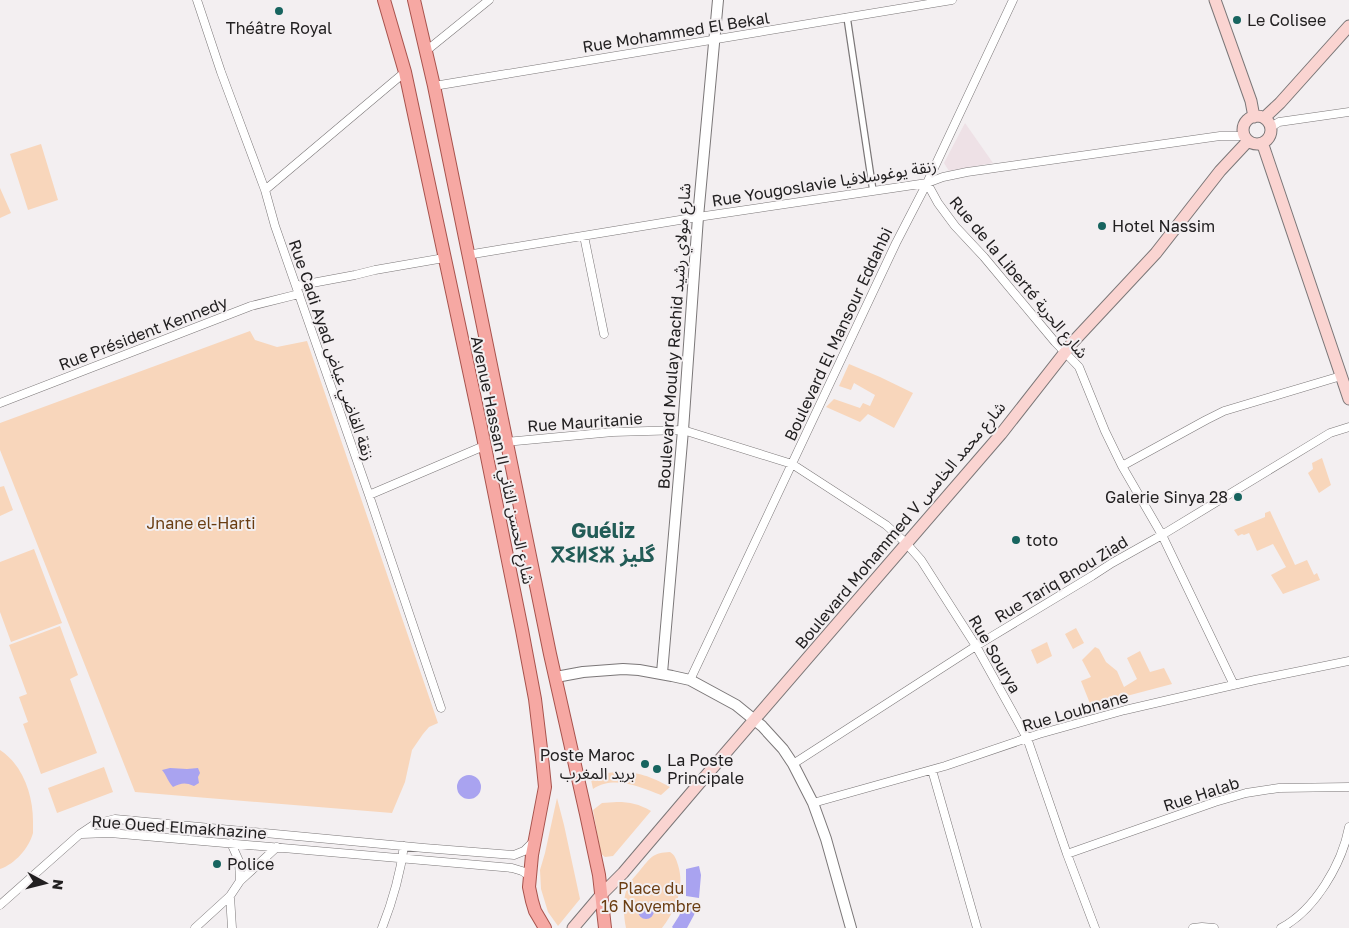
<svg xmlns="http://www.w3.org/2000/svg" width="1349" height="928" font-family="'Golos Text','Noto Sans Arabic','Noto Sans Tifinagh',sans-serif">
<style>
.built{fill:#eee1e6}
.green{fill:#f8d6bb}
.water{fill:#a9a3f0}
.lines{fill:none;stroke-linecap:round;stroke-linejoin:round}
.pedestrian-casing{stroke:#7b7778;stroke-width:8}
.minor-casing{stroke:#7b7778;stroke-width:9}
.tertiary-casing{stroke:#7b7778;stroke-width:12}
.secondary-casing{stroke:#7b7778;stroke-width:13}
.primary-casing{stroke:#a8534d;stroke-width:14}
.pedestrian{stroke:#fff;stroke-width:5.5}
.minor{stroke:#fff;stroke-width:8}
.tertiary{stroke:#fff;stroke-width:10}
.secondary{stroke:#fad4d1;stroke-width:11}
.primary{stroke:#f6a8a3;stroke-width:12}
.poi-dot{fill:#17645f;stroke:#f3eff1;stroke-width:2}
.labels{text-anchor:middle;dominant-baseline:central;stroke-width:4;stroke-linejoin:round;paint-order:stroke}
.poi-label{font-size:16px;fill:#222021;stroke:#f3eff1;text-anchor:start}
.street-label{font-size:16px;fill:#222021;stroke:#f3eff1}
.park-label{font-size:16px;fill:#6a3d12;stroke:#f3eff1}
.district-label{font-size:21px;font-weight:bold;fill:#225c57;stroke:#f3eff1}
</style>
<rect width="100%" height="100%" fill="#f3eff1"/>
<path class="built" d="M965 123 993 163 949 171 944 163Z"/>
<path class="green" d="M41 144 58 200 28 210 10 154Z
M0 188 11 213 0 218Z
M250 331 255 340 277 347 307 341 438 723 429 727 423 734 412 750 405 782 392 813 135 792 0 450V423Z
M849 364 880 377 913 393 894 428 868 414 860 422 826 407 834 399 860 408 863 403 870 406 875 395 854 383 851 390 839 386Z
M1322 458 1331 485 1319 493 1308 473 1313 469 1312 463Z
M4 486 13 510 0 516V487Z
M1270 511 1295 565 1307 560 1314 575 1317 573 1320 580 1283 594 1271 575 1286 567 1273 544 1257 551 1249 533 1244 535 1242 534 1238 536 1234 530 1265 517V513Z
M34 549 62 623 11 642 0 612V562Z
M60 626 78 675 70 679 97 753 41 774 23 724 28 722 19 697 27 694 9 645Z
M1076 628 1084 643 1073 649 1065 634Z
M1047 642 1052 656 1037 664 1031 650Z
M1095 647 1099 649 1106 662 1117 671 1124 687 1137 679 1127 658 1140 651 1150 672 1164 668 1172 684 1119 698 1093 711 1081 681 1091 677 1082 660Z
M0 750C23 765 33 795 33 821 33 825 33 829 33 833 29 848 15 864 0 869Z
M104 767 113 792 57 813 48 788Z
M616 772C639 772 650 776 670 787L661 795C640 787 614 775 593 789L590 775Z
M557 798 564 825 580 899 558 926 548 912 541 889 540 870 545 853Z
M617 802C630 802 639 804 651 811L613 856 605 857 601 854 593 810 602 803Z
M670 852C675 855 676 859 678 865 685 887 676 910 662 928H626C623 914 622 893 631 881 634 877 638 873 641 869 652 856 653 853 670 852Z"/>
<path class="water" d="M170 768 187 769 198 768 200 773 198 777 199 783 194 786C185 782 181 783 173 787 168 782 167 776 162 770Z
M457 787a12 12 0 1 1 24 0a12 12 0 1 1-24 0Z
M699 866 701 875 699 898 686 896V869Z
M638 911a8 8 0 1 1 16 0a8 8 0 1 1-16 0Z
M685 903 697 906 694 915 687 928H673L672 927 679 916Z"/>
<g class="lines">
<g class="pedestrian-casing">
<path id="pedestrian" d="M847 17 873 191"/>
</g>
<g class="minor-casing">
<path id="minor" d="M197 0 221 72 265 190 275 226 369 495 441 708
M426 51 489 0
M434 86 952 0
M1271 127 1279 122 1349 112
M927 183 938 203 955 226 984 257 1055 342 1079 367 1105 431 1122 466 1162 535 1234 685
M265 190 405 72
M584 236 604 334
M467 255 698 217 927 183 943 177 967 172 1220 136H1244
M296 286 355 275 375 270 444 258
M0 403 251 306 299 294
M506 442 613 432 683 430 792 464 886 525 906 543 921 560 976 646 1027 738 1067 854 1095 928
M1122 466 1206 420 1224 411 1341 376
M369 495 484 446
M690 680 896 243 927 183 1013 0
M793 764 976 646 1092 576 1112 563 1162 535 1330 433 1349 427
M932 770 977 928
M813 803 945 766 1039 734 1125 710 1255 680 1349 661
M82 834 110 833 512 868 522 871 530 876
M231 843 239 861 240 881
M1067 854 1215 802 1246 793 1279 788 1349 787
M230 896 232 928
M0 905 80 834 95 824 115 819 424 848 514 855 524 851 534 841
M195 928 230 896 240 881 277 847
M382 928C393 900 400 876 404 846
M1193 928 1202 927 1214 928
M1281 928C1315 910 1342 864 1349 827"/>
</g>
<g class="tertiary-casing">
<path id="tertiary" d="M662 673 683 430 698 217 718 0
M556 677 583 672 623 669 639 670 672 676 690 680 736 705 762 726 783 749 793 764 813 803 826 839 851 928"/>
</g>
<g class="secondary-casing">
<path id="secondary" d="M1215 0 1251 101 1254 117
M1243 130a14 14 0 1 1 28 0a14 14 0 1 1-28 0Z
M1264 118 1280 103 1349 26
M1261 144 1264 148 1349 399
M573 928 601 895 623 873 697 786 1001 434 1073 342 1156 253 1220 171 1248 141"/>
</g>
<g class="primary-casing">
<path id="primary" d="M384 0 405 72 481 427 522 630 535 699 542 757 545 787 532 855 529 887 532 901 535 911 545 928
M414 0 434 86 550 654 586 814 599 875 605 928"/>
</g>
<use href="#pedestrian" class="pedestrian"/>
<use href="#minor" class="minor"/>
<use href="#tertiary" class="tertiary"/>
<use href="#secondary" class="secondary"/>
<use href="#primary" class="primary"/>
</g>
<g class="poi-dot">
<circle cx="279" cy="11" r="5"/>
<circle cx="1237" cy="20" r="5"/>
<circle cx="1102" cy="226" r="5"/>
<circle cx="1238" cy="497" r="5"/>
<circle cx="1016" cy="540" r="5"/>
<circle cx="645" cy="764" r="5"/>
<circle cx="657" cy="769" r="5"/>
<circle cx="217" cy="864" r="5"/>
</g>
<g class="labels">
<g class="poi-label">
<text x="1247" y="20">Le Colisee</text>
<text x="279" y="28" text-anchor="middle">Théâtre Royal</text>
<text x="1112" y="226">Hotel Nassim</text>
<text x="1228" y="497" text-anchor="end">Galerie Sinya 28</text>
<text x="1026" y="540">toto</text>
<text x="635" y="755" text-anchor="end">Poste Maroc<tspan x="635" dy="18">بريد المغرب</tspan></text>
<text x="667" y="760">La Poste<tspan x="667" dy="18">Principale</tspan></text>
<text x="227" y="864">Police</text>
</g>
<g class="street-label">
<text transform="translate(676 32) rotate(-9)">Rue Mohammed El Bekal</text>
<text transform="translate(824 183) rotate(-9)">Rue Yougoslavie زنقة يوغوسلافيا</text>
<text transform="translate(1019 277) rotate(50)">Rue de la Liberté شارع الحرية</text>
<text transform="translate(143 333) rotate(-21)">Rue Président Kennedy</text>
<text transform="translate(838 334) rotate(-65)">Boulevard El Mansour Eddahbi</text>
<text transform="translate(674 336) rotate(-86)">Boulevard Moulay Rachid شارع مولاي رشيد</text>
<text transform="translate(332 350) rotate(71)">Rue Cadi Ayad زنقة القاضي عياض</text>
<text transform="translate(585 422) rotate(-4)">Rue Mauritanie</text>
<text transform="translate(503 460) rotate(78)">Avenue Hassan II شارع الحسن الثاني</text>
<text transform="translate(900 525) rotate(-50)">Boulevard Mohammed V شارع محمد الخامس</text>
<text transform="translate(1061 579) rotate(-31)">Rue Tariq Bnou Ziad</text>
<text transform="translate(995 654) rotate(60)">Rue Sourya</text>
<text transform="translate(1075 711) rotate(-16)">Rue Loubnane</text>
<text transform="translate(1201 794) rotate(-18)">Rue Halab</text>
<text transform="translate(179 827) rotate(4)">Rue Oued Elmakhazine</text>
</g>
<g class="park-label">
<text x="201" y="523">Jnane el-Harti</text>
<text x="651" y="888">Place du<tspan x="651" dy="18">16 Novembre</tspan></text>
</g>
<g class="district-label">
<text x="603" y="530">Guéliz<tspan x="603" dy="24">ⴳⵉⵍⵉⵣ گليز</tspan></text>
</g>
</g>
<g transform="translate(45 883) rotate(97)" stroke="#f3eff1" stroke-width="4" paint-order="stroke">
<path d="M0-4L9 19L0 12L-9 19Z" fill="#222021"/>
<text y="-8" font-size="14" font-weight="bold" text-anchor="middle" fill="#222021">N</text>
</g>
</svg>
